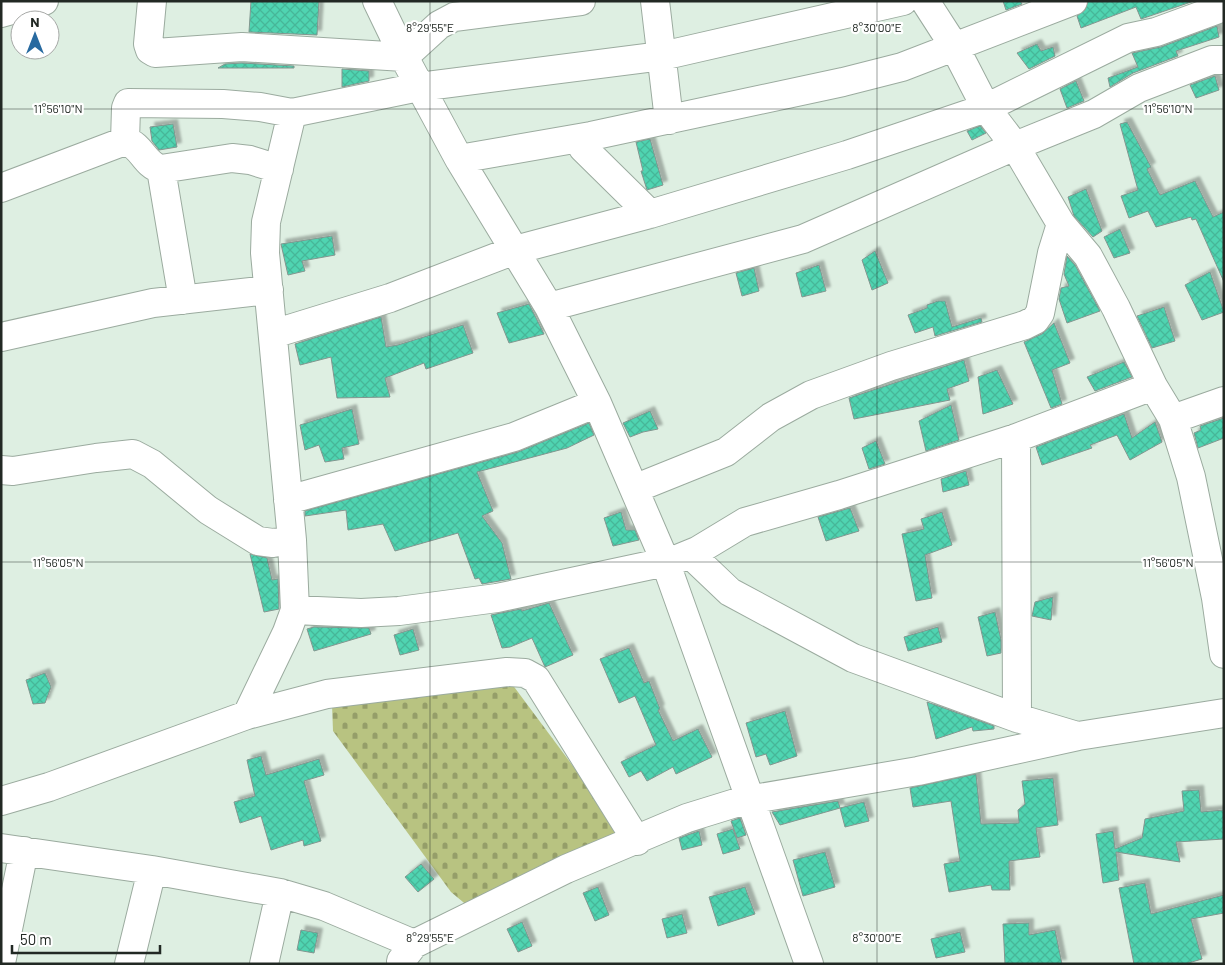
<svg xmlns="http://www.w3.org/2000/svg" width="1225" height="965" font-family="Barlow,sans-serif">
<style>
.cemetery{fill:url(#cemetery-stones)}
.building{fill:url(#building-cross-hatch);stroke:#82968f;filter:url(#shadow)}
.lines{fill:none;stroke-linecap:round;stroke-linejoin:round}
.minor-casing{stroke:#9bab9f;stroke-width:30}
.minor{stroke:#fff;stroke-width:28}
.ticks{fill:none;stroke:#222924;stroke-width:1;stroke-opacity:0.45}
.ticks-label{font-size:12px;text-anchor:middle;fill:#222924;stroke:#fff;stroke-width:4.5;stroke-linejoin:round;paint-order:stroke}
</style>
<defs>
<pattern id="cemetery-stones" width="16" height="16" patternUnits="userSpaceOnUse" patternTransform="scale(1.25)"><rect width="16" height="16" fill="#b8c381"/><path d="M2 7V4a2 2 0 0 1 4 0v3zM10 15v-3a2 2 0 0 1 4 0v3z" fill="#959e69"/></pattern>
<pattern id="building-cross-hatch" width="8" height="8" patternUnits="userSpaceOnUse" patternTransform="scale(1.25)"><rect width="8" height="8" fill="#50d4b1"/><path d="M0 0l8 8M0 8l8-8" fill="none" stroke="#46b698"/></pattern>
<filter id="shadow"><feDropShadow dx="4.5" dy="-4.5" stdDeviation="1" flood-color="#0004"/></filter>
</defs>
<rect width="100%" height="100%" fill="#deefe2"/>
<path class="cemetery" d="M509 680 622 832 469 907 451 892 333 731 332 704Z"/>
<path class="building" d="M251 1H319L317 35 249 32Z
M1003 1H1020L1022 4 1006 10Z
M1088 1H1194L1141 19 1136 7 1081 28 1077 16 1085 10Z
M1217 26 1219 37 1176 51 1178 56 1133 73 1110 87 1108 78 1138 67 1132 53 1161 47Z
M1037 44 1041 51 1053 47 1055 56 1029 69 1017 53Z
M242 63 294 66V68H218L225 64Z
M342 69 369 71V81L342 87Z
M1215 76 1219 90 1196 98 1190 85Z
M1076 81 1084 101 1067 108 1060 89Z
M1127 122 1151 167 1147 169 1160 195 1195 181 1213 217 1224 212V282L1196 219 1192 220 1191 217 1156 227 1148 211 1129 218 1121 196 1138 190 1120 124Z
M173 124 177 147 159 150 152 141 150 127Z
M980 126 986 133 972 140 967 131Z
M650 139 663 185 647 190 641 171H643L636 142Z
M1086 189 1102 231 1093 237 1074 216 1068 197Z
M1120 229 1130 253 1114 258 1104 237Z
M332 236 335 255 302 261 305 271 288 275 281 244Z
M875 251 888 283 872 290 862 260Z
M1067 256 1075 265 1100 311 1067 323 1059 299 1061 288 1069 286 1064 274Z
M819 265 826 291 802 297 796 273Z
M754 268 759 291 742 296 736 273Z
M1210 272 1224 312 1202 320 1185 285Z
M938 301H945L952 327 981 318 982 322 935 336 933 327 915 333 908 315 927 308V305Z
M529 304 544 334 509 343 497 313Z
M1164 307 1175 341 1152 348 1137 316Z
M381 317 386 347 398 345 463 325 473 353 426 369 424 363 385 378 390 397 337 398 331 357 300 365 295 344Z
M1054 323 1070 363 1052 370 1062 404 1051 408 1024 342 1042 334Z
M964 360 969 381 947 389 950 400 854 419 849 398Z
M1124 362 1132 377 1095 391 1087 377Z
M997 370 1013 404 983 414 978 377Z
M951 405 959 440 926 451 919 421Z
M352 409 359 444 342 448 344 459 325 462 319 445 305 450 300 425Z
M650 411 658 429 643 432 630 437 623 423Z
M1124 414 1132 438 1155 422 1162 442 1130 460 1117 435 1090 445 1092 448 1042 465 1036 447Z
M1224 418V438L1198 448 1194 433 1201 430 1200 426Z
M589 423 594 435 567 448 477 472 493 511 482 516 502 543 511 579 482 584 479 578 475 579 458 533 395 551 383 524 348 530 346 510 305 516V511L518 452Z
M876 441 885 464 869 469 862 448Z
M966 471 969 485 943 492 941 479Z
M850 508 859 531 826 541 818 517Z
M621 512 626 530H635L639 540 613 546 604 518Z
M942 512 952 545 925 555 932 598 916 601 902 534 924 529 921 519Z
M250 554 267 558 272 580 278 579 279 609 264 612Z
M1053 597 1051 620 1032 616 1035 602Z
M549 603 573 655 545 667 532 638 510 647 502 648 491 615 521 609 522 611Z
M995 612 1001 640V653L987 656 978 617Z
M314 627 369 628 371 634 314 651 307 629Z
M938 627 942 642 908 651 904 637Z
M413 629 419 650 400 655 394 635Z
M629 648 644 683 649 681 660 709 658 710 673 741 698 729 712 757 676 774 673 767 647 781 641 771 629 777 621 762 656 745 635 696 619 703 600 659Z
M45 673 51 687 45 703 33 704 26 680Z
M927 702 994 726V729L973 731 972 727 936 739Z
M785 711 797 756 770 765 766 754 756 757 746 723Z
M261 756 266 775 319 759 324 775 304 781 321 841 304 846 303 840 271 850 261 816 240 823 234 802 255 796 247 760Z
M976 774 981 824 1019 823 1018 810 1025 804 1022 781 1053 778 1058 825 1036 828 1040 857 1009 861 1010 890H992L991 885 949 892 944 864 960 861 951 801 913 807 910 788Z
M1199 790 1201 812 1224 810V839L1176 842 1180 862 1116 852 1119 880 1103 883 1096 834 1113 831 1115 849 1142 838 1145 819 1184 811 1182 791Z
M838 801 840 808 780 825 772 812Z
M864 802 869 821 845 827 840 808Z
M740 818 746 835 737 838 731 821Z
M733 829 740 849 723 854 717 834Z
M699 831 702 845 682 850 679 838Z
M825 852 835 887 803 896 793 860Z
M421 864 434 879 418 892 405 877Z
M1145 883 1151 914 1224 895V913L1191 919 1202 959 1185 964H1134L1119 888Z
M598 887 609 915 595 921 583 893Z
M745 887 755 914 718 926 709 897Z
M682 914 687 933 667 938 662 919Z
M522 922 532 946 518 952 507 929Z
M1029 923V935L1055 930 1062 964H1005L1003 924Z
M301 930 318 933 314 953 297 950Z
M960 932 965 952 936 958 931 939Z"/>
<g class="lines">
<g class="minor-casing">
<path id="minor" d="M152 1 148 44 150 50 155 53 242 47 404 57 439 25 454 17 581 1
M377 1 404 57 459 159 549 307 597 403 665 561 809 964
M655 1 669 120
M925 1 954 46 986 108 1015 146 1061 224 1088 256 1116 308 1153 386 1173 419 1191 477 1216 598 1224 654
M1 13 44 1
M591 136 583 148 650 214
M125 141 126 108 128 103 223 104 260 107 292 113 419 87 662 56 903 1
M459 159 591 136 843 82 902 67 1073 1
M161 169 183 300
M1 188 125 141C142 145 144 165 161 169L232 158 250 160 279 169
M549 307 803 239 1015 146 1094 114 1139 88 1212 60H1224
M273 334 390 298 515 250 650 214 847 155 986 108 1128 38 1156 32 1224 7
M1 337 153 303 269 290
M1173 419 1224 401
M1016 438 1017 718
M1 470 13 471 96 458 133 454 152 464 208 510 258 541 273 543 292 540
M634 489 726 452 771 417 811 395 891 366 1025 325 1035 320 1040 313 1052 253 1061 224
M288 500 514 437 597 403
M690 554 730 592 853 658 1017 718 1074 735
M295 610 361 613 399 611 497 598 675 560 697 551 745 522 839 495 1016 438 1153 386
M247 715 287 632 295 610 292 540 265 253 266 222 292 113
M1 801 49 787 247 715 327 694 507 672 525 673 536 679 637 841
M1 848 152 870 280 893 324 906 414 944 401 961 403 964
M414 944 566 869 687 818 742 801 918 771 1078 736 1224 713
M1 963 24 851
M129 964 152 870
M264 964 280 893"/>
</g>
<use href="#minor" class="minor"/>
</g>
<path class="ticks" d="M430 1V964M877 1V964M1 109H1224M1 562H1224"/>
<g class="ticks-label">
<text x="430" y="32">8°29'55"E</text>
<text x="877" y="32">8°30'00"E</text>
<text x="58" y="113">11°56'10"N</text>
<text x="1168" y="113">11°56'10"N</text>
<text x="58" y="567">11°56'05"N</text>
<text x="1168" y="567">11°56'05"N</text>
<text x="430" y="942">8°29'55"E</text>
<text x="877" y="942">8°30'00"E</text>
</g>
<rect width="1225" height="965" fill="none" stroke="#222924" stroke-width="5"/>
<g transform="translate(35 35)"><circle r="24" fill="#ffffff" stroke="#a7a9a7"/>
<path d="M0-4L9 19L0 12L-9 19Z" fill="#286aa0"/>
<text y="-8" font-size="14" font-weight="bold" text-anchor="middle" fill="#222924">N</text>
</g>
<path d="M12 945v8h148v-8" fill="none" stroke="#222924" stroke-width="2.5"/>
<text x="20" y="945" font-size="15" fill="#222924" stroke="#ffffff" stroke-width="4" paint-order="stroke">50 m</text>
</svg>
